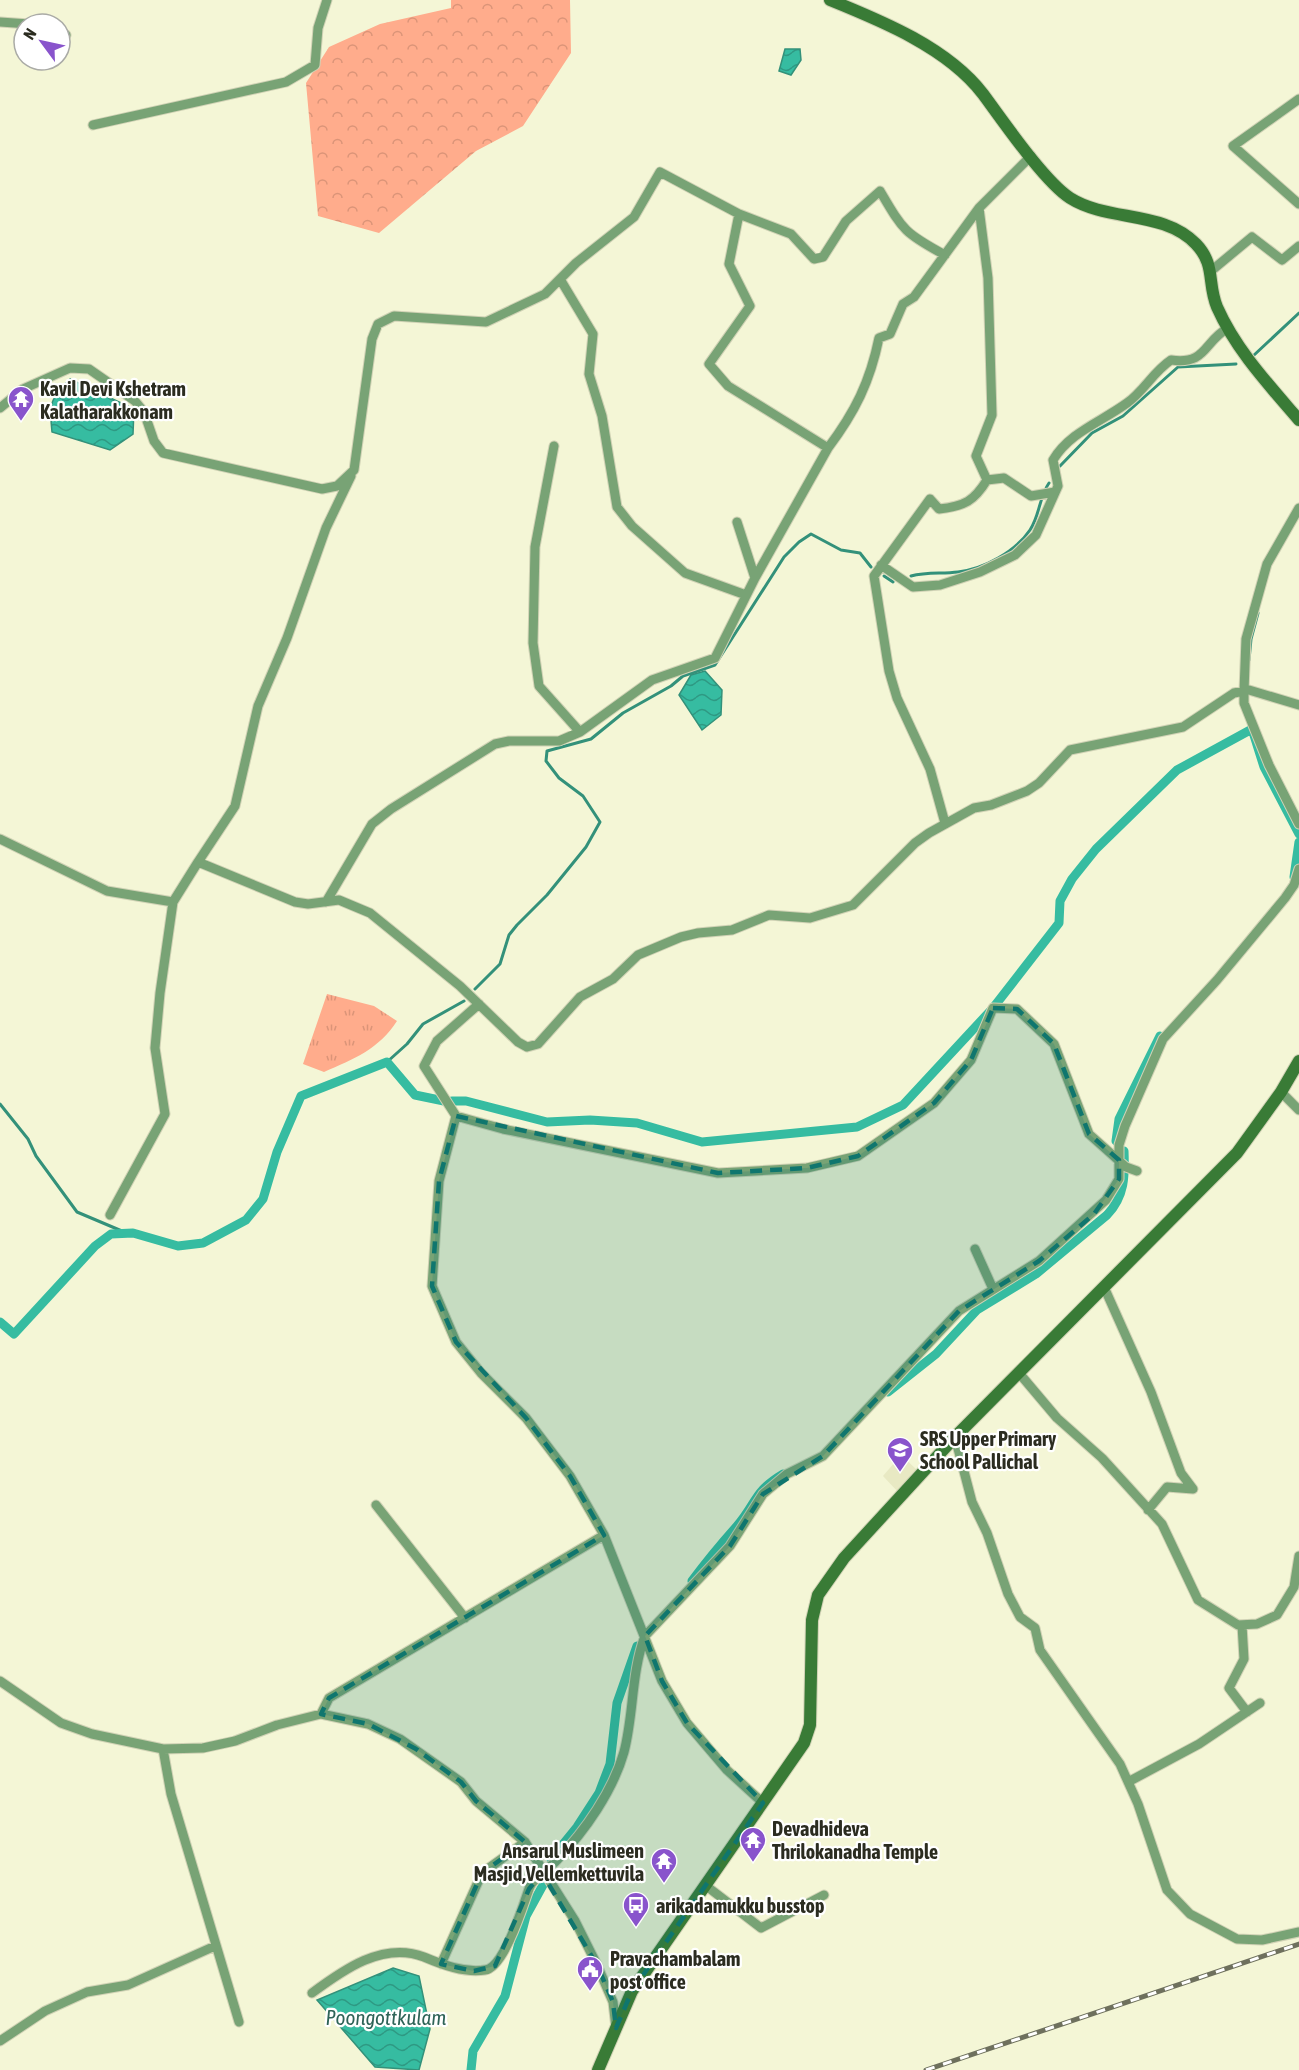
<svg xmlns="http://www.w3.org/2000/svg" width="1299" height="2070" font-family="'Asap Condensed',sans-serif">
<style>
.built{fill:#e8e9c3}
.grass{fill:url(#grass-tufts)}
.park{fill:url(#park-crowns)}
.water{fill:url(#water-waves);stroke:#33917a;stroke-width:1.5}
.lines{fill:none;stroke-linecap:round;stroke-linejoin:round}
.stream{stroke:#33917a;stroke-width:3}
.canal{stroke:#36bca1;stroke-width:9}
.street-casing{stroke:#d0d2b5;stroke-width:11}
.secondary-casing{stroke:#d0d2b5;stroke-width:14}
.street{stroke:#78a375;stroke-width:9}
.secondary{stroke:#397b36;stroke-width:12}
.rail-casing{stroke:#6e705d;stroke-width:5}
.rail{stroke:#fff;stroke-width:3;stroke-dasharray:9;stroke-linecap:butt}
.marked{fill:#0f766e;fill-opacity:0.2;stroke:#0f766e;stroke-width:4.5;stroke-dasharray:12 8;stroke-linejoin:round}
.labels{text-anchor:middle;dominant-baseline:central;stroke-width:4.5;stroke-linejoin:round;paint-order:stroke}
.poi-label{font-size:20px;font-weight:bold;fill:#2b2c20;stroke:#fff;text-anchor:start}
.water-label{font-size:21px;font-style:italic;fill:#2e6357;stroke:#fff}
</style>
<defs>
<pattern id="grass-tufts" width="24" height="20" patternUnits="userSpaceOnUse" patternTransform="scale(1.5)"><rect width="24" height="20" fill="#ffac8c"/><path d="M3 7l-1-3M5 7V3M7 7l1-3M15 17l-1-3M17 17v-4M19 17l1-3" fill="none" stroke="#db9478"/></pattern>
<pattern id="park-crowns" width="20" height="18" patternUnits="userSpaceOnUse" patternTransform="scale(1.5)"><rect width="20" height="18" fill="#ffac8c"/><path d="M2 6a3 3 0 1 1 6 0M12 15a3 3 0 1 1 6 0" fill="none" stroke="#db9478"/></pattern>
<pattern id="water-waves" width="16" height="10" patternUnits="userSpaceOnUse" patternTransform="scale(1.5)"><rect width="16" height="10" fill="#36bca1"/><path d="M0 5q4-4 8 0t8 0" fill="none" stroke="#2e9983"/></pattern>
</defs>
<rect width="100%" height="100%" fill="#f4f6d6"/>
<path class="built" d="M901 1455 917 1470 899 1493 883 1476Z"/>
<path class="grass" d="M327 994 374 1006 397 1021C379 1049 354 1059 324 1072L303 1064Z"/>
<path class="park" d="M451 0H570L571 53 523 126 476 151 379 233 318 216 306 83 329 47 380 24 451 8Z"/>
<path class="water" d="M785 49H800L801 60 791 75 779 71Z
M70 379 134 409 133 434 110 450 52 432C49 405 50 397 70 379Z
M705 671 722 690 721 715 702 730 679 695 691 675Z
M393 1968 419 1976 430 2029 419 2070 375 2067 317 2000Z"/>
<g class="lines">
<path class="stream" d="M1253 356 1299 313
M1060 466 1092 433 1123 416 1178 367 1236 364
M884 576 893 582
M911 576C927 572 942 574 958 572 984 569 1015 552 1030 530 1040 515 1039 497 1049 483
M1249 660 1251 639 1258 613
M475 989 500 964 509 935 517 925 547 895 586 847 600 822 583 796 559 778 546 761 547 751 591 739 623 713 671 686 683 676 715 665 784 557 799 542 811 534 841 550 860 553 871 567
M387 1062 407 1044 423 1024 464 1001
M0 1104 28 1139 36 1156 77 1212 129 1234"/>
<path class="canal" d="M1294 877 1299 842
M452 1101H466L547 1122 590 1120 637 1123 702 1142 857 1127 903 1105 993 1008 1059 923 1060 901 1072 879 1096 849 1177 770 1252 729 1264 767 1299 834
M1116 1141 1119 1119 1160 1036
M0 1322 14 1334 95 1246 111 1234 133 1233 178 1246 203 1243 246 1220 263 1199 277 1152 301 1096 387 1062 415 1095 444 1101
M888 1392 936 1354 977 1310 1036 1274 1107 1215C1125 1196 1125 1176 1124 1151
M692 1581C706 1562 721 1544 737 1526 757 1503 753 1492 783 1474
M551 1859 577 1827 599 1793 610 1764 617 1703 637 1646
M471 2070 473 2051 505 1996 526 1916 543 1885"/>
<g class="street-casing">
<path id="street" d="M0 22 29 24
M60 33 66 35
M1299 99 1233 146 1299 204
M93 125 286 82 315 65 318 28 327 0
M739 214 791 234 814 259 823 257 846 221 880 191C903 230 904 233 945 255
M1211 271 1252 237 1282 260 1299 246
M560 279 593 334 589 374 602 416 617 507 632 526 685 573 746 595
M0 408 23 389 70 368 89 369 135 401 144 412 154 441 163 453 322 489 337 486 354 470 372 339 378 324 394 316 486 322 545 294 576 263 634 217 660 172 739 214 729 264 750 306 709 364 728 386 828 448 755 578 715 658 652 680 580 732 559 741H509L495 744 391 809 372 824 326 902
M554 446 535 547 533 643 539 686 580 732
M828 448C855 412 870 382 879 338L890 334 903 304 914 297 979 208
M351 476 326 528 287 638 258 706 235 806 198 862 295 902 308 904 339 900 370 913 460 986 518 1042 527 1047 538 1044 580 997 613 979 638 955 681 937 698 933 732 930 769 915 810 918 853 905 915 843 929 833 974 808 991 805 1027 791 1039 783 1070 750 1183 727 1234 693 1249 690 1299 705
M987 480 976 456 992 415 988 278 979 208 1031 156
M987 480 1004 478 1031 496 1055 492
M1299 508 1267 564 1246 639 1244 691V703L1269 765 1299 824
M737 522 755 578
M881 565 913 587 940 585 980 572 1015 555 1036 535 1058 486 1053 460C1070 432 1101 422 1127 403 1144 391 1153 372 1171 360 1207 365 1203 342 1228 328
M945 823 930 769 897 698 889 671 874 576 930 499 939 509C965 506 974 501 987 480
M0 839 107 891 173 902
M479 1004 437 1041 424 1066 456 1116 439 1181 432 1286 456 1342 481 1373 526 1418 570 1476 604 1535 662 1681 687 1723 727 1770 763 1803
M1281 1092 1299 1110
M456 1116 503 1129 718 1173 807 1168 858 1156 934 1103 971 1060 993 1008 1017 1009 1054 1044 1089 1134 1126 1167 1137 1171
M110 1215 165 1114 155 1048 160 993 173 902 198 862
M975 1249 993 1289
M1104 1287 1151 1392 1181 1473 1193 1489 1167 1487 1148 1510
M1019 1373 1057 1418 1102 1458 1162 1524 1198 1600 1238 1625 1257 1624 1277 1615 1294 1587 1299 1556
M955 1437 972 1502 987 1533 1008 1594 1020 1617 1035 1628 1040 1650 1120 1764 1138 1804 1167 1890 1190 1914 1237 1939 1262 1940 1299 1932
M376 1505 465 1618
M1242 1625 1244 1659 1229 1688 1247 1712
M0 1681 61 1723 92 1734 163 1749 203 1748 235 1741 277 1725 321 1714 368 1724 400 1739 461 1782 476 1801 525 1842 575 1921 597 1965 613 2002 616 2028
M321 1714 329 1698 604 1535
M163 1749 171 1794 239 2022
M1128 1782 1199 1744 1260 1703
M705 1885 761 1928 824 1895
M441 1964 482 1873 525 1842
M312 1993C343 1970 383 1941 424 1957 443 1965 464 1973 485 1970 504 1968 523 1906 529 1889 533 1877 549 1869 557 1860 585 1831 613 1791 624 1752 634 1714 631 1673 645 1636L730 1546 763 1494 787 1474 823 1456 959 1311 1039 1261 1106 1200 1119 1179V1145L1125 1126 1163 1039 1217 980 1285 898 1294 885 1299 869
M0 2041 45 2011 87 1992 128 1985 215 1946"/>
</g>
<g class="secondary-casing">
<path id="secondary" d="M830 0C882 21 948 48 983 94 1003 121 1044 181 1070 198 1108 222 1163 210 1196 244 1216 265 1207 283 1217 307 1236 350 1269 385 1299 420
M598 2070 632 1991 804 1743 810 1725 812 1620 818 1595 844 1558 955 1437 1237 1153 1281 1092 1299 1061"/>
</g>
<use href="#street" class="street"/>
<use href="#secondary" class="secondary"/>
<g class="rail-casing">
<path id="rail" d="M926 2070 1299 1944"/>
</g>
<use href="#rail" class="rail"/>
</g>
<path class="marked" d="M993 1008 1017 1009 1054 1044 1089 1134 1119 1160V1179L1094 1214 1039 1261 959 1311 823 1456 763 1494 730 1546 645 1636 662 1681 687 1723 763 1803 632 1991 616 2028 613 2002 597 1965 542 1873 529 1889 495 1966 474 1971 441 1964 482 1873 525 1842 476 1801 461 1782 416 1749 368 1724 321 1714 329 1698 604 1535 570 1476 526 1418 456 1342 432 1286 439 1181 456 1116 718 1173 807 1168 858 1156 934 1103 971 1060Z"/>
<defs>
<g id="temple-pin" transform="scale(1.35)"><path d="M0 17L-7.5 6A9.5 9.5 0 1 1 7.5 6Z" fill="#8954cc" stroke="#fff"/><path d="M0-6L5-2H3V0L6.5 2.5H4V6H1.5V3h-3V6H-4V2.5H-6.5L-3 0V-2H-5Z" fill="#fff"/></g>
<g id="school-pin" transform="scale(1.35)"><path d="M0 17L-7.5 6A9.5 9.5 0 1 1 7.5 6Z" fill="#8954cc" stroke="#fff"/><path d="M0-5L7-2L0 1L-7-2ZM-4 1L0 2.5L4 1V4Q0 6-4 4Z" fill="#fff"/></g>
<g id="bus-pin" transform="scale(1.35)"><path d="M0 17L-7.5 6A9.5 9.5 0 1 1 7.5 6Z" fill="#8954cc" stroke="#fff"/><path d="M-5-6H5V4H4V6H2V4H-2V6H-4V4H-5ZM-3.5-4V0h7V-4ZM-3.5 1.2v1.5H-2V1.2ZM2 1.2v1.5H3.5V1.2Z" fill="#fff"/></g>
<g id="civic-pin" transform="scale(1.35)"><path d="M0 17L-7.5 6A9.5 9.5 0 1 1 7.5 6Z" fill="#8954cc" stroke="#fff"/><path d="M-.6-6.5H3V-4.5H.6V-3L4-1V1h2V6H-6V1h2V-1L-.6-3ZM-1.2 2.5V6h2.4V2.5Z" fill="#fff"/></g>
</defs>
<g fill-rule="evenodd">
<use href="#temple-pin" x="21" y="399"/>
<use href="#school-pin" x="900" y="1450"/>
<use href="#temple-pin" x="753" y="1840"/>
<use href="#temple-pin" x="664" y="1861"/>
<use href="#bus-pin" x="636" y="1905"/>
<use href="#civic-pin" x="590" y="1969"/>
</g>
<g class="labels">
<g class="poi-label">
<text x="40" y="388">Kavil Devi Kshetram<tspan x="40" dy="23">Kalatharakkonam</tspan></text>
<text x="920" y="1438">SRS Upper Primary<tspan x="920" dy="23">School Pallichal</tspan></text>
<text x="772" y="1828">Devadhideva<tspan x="772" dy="23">Thrilokanadha Temple</tspan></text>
<text x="644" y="1850" text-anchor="end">Ansarul Muslimeen<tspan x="644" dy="23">Masjid,Vellemkettuvila</tspan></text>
<text x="656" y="1905">arikadamukku busstop</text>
<text x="610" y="1958">Pravachambalam<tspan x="610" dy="23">post office</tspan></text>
</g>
<g class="water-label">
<text x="386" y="2017">Poongottkulam</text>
</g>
</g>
<g transform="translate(42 42) rotate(303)"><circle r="28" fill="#ffffff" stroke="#aaaba6" stroke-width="1.5"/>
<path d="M0-4.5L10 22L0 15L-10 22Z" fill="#8954cc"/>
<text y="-9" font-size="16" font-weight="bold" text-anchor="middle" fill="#2b2c20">N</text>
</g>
</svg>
